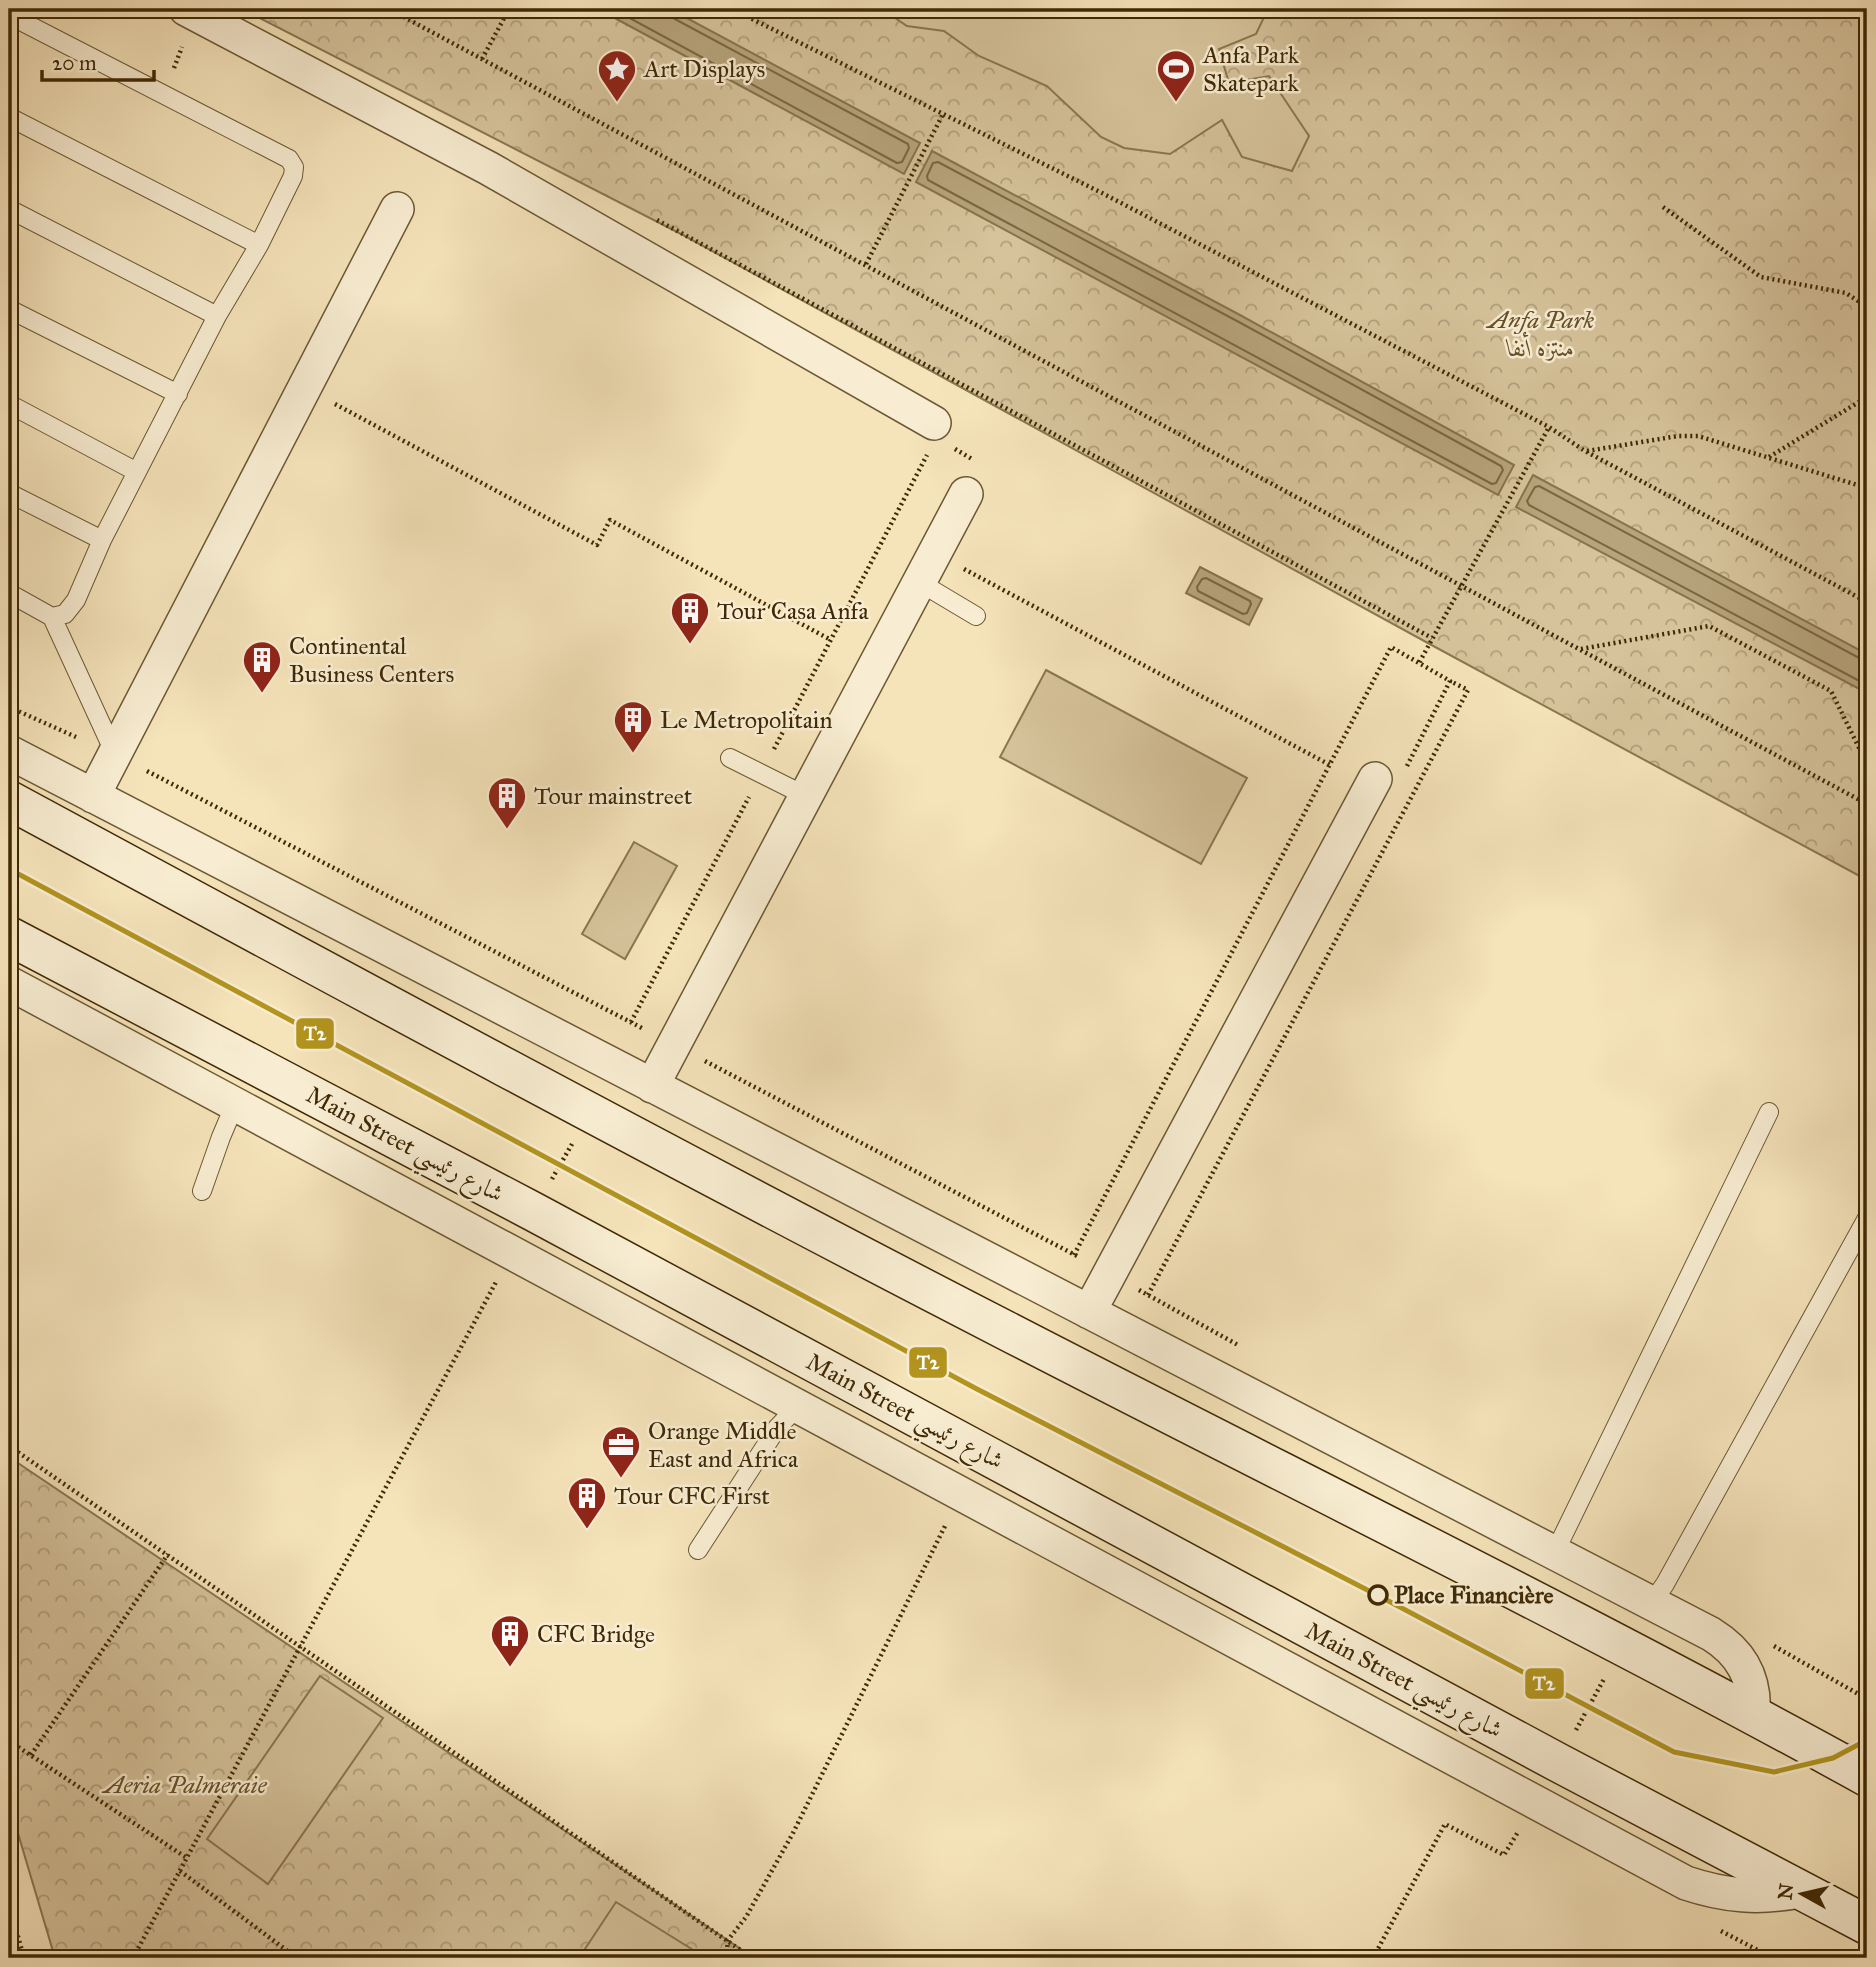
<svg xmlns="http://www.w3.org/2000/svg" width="1876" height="1967" font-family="'IM FELL Great Primer',Amiri,serif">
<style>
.forest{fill:url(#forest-crowns);stroke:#8a7650;stroke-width:2}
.garden{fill:#d6c39b;stroke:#8a7650;stroke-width:2}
.water{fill:#b7a47c;stroke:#87734c;stroke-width:2}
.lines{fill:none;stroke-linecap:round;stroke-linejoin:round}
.shore{stroke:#7b6640;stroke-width:2}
.lane-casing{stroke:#6c5832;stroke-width:20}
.street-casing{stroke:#6c5832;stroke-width:36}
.secondary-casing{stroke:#3f2905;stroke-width:41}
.path{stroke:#3f2905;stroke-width:4.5;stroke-dasharray:2 3.5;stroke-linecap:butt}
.lane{stroke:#f8edd2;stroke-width:18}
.street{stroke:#f8edd2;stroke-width:33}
.secondary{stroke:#f8edd2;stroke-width:38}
.tram-1-casing{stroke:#f8edd2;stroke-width:10}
.tram-1{stroke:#b2941e;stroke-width:5}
.stop-dot{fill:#f8edd2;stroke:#3f2905;stroke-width:3.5}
.labels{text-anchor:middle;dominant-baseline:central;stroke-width:5;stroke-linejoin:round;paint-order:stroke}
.poi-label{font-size:24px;fill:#3f2905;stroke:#f8edd2;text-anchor:start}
.park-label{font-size:24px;font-style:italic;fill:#65502a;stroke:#f8edd2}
.street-label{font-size:24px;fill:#3f2905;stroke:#f8edd2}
.stop-label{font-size:24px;font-weight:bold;fill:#3f2905;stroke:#f8edd2;text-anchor:start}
.line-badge{stroke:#f8edd2;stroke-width:2.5}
.badge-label{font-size:19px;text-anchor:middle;font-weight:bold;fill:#fff}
</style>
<defs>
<pattern id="forest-crowns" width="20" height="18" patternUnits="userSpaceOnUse" patternTransform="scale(1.75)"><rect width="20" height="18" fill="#d6c39b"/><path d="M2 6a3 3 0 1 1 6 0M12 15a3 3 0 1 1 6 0" fill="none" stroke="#af9e7c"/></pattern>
</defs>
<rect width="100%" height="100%" fill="#f5e3ba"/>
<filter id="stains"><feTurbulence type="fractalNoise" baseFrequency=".00286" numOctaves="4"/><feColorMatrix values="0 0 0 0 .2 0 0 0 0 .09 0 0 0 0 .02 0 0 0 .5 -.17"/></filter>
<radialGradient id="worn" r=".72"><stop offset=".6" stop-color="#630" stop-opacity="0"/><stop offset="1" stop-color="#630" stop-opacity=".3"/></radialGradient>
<path class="forest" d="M242 9H1867V880L1437 648 683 235Z
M9 1457 754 1958H55L9 1803Z"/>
<path class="garden" d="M882 9H1268L1256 34 1219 49 1229 83 1269 76 1309 136 1292 171 1242 157 1222 120 1170 154 1124 148 1101 137 1047 86 979 56 944 31 907 26Z
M1046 670 1247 778 1201 864 1000 757Z
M634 842 677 866 625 959 582 934Z
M320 1676 383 1718 268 1884 207 1839Z
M616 1902 706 1958H579Z"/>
<path class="water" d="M598 9H670L920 143 904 174Z
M932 151 1240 315 1514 465 1498 495 916 182Z
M1533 475 1867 654V693L1516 507Z
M1200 567 1262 599 1249 625 1186 593Z"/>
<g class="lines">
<path class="shore" d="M613 9 897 163 902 162 909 148 908 144 673 18 668 9
M938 162 1237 321 1501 466 1503 470 1496 483 1492 484 928 180 927 176 933 163Z
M1206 578 1250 601 1251 604 1247 613 1243 614 1198 591 1197 587 1202 579Z
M1867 660 1861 659 1539 486 1535 487 1527 501 1529 505 1867 685"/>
<g class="lane-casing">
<path id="lane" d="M9 15 289 159 294 167 293 176 259 245 217 316 102 540
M9 117 259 245
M9 209 217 316
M9 309 178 394
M9 404 137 472
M9 493 102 540 76 600 65 614 52 617 9 593
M919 582 976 616
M52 617 115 754
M730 758 806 796
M202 1191 221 1137 235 1104
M698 1550 777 1428 798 1406
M1554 1554 1769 1112
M1651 1604 1665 1584 1867 1218"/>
</g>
<g class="street-casing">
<path id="street" d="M186 9 488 168 934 423
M9 752 1711 1634C1742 1653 1756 1679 1753 1716
M93 796 397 209
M9 983 1686 1883C1725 1896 1759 1899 1799 1891
M652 1086 966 494
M1089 1312 1375 779"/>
</g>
<g class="secondary-casing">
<path id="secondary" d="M9 800C340 979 671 1158 1005 1330 1293 1479 1584 1621 1867 1777
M9 936 534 1212 1559 1763 1867 1925"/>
</g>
<path class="path" d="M389 9 1867 804
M732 9 1102 193 1549 427 1585 451 1867 602
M482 59 509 9
M174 68 182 47
M1663 207 1761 277 1846 293 1867 307
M657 220 1432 638
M866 264 943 114
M335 404 597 545 610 520 831 640
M955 449 972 459
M1587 451 1678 436H1698L1867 488
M1769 457 1867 397
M964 569 1330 765
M1581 649 1709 626 1831 691 1867 764
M9 707 76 737
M774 749 927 455
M1407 766 1450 681 1419 663 1549 427
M147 771 642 1028
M631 1022 749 797
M705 1061 1079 1257
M552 1179 572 1144
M1074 1255 1391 647 1419 663
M1139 1290 1238 1345
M1148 1295 1468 690 1450 681
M9 1446 752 1958
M1774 1646 1867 1699
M1576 1730 1604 1679
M9 1741 187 1858
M31 1755 168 1554
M180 1871 297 1958
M9 1904 24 1958
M1721 1931 1773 1958
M133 1958 496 1282
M726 1958 728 1940 746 1917 793 1833 945 1526
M1373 1958 1445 1824 1504 1855 1518 1832"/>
<use href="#lane" class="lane"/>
<use href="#street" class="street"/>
<use href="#secondary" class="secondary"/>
<g class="tram-1-casing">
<path id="tram-1" d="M9 869 975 1388 1379 1596 1674 1752 1774 1772 1833 1758 1867 1740"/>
</g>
<use href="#tram-1" class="tram-1"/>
</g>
<defs>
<g id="sight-pin" transform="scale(2.0125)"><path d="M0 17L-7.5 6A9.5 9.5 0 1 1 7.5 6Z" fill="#8f2418" stroke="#f8edd2"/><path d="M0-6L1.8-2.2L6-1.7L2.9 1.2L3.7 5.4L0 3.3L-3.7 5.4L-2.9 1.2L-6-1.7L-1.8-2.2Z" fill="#fff"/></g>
<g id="stadium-pin" transform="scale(2.0125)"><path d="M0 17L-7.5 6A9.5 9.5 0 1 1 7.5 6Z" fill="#8f2418" stroke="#f8edd2"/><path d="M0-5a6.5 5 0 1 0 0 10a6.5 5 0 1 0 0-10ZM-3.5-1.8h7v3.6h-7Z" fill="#fff"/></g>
<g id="building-pin" transform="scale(2.0125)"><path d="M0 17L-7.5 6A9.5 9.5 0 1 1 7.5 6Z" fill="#8f2418" stroke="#f8edd2"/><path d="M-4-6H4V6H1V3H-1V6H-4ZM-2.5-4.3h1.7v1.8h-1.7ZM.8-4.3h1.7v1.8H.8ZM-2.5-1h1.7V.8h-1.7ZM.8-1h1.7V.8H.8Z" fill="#fff"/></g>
<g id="office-pin" transform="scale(2.0125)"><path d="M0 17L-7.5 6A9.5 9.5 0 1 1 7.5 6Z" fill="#8f2418" stroke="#f8edd2"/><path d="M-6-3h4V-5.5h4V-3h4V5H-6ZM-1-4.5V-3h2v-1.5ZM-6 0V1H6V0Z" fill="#fff"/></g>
</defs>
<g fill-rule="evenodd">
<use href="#sight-pin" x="617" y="69"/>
<use href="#stadium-pin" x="1176" y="69"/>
<use href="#building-pin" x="690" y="611"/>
<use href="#building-pin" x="262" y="660"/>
<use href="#building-pin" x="633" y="720"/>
<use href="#building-pin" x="507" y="796"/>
<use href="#office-pin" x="621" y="1445"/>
<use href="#building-pin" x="587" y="1496"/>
<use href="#building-pin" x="510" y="1634"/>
</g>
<circle class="stop-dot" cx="1378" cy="1595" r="9"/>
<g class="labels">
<g class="poi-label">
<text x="1203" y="55">Anfa Park<tspan x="1203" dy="28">Skatepark</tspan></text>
<text x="644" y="69">Art Displays</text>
<text x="717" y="611">Tour Casa Anfa</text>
<text x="289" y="646">Continental<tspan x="289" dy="28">Business Centers</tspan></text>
<text x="660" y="720">Le Metropolitain</text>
<text x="534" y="796">Tour mainstreet</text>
<text x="648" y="1431">Orange Middle<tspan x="648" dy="28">East and Africa</tspan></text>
<text x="614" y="1496">Tour CFC First</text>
<text x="537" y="1634">CFC Bridge</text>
</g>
<g class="park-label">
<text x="1541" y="320">Anfa Park<tspan x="1541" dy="28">منتزه أنفا</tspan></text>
<text x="185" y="1785">Aeria Palmeraie</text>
</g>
<g class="street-label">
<text transform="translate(405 1144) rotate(28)">Main Street شارع رئيسي</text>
<text transform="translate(905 1411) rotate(28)">Main Street شارع رئيسي</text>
<text transform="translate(1404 1680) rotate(28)">Main Street شارع رئيسي</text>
</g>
<g class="stop-label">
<text x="1394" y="1595">Place Financière</text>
</g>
</g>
<g class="line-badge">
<rect x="295" y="1017" width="40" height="33" rx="7" fill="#b2941e"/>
<rect x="908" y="1346" width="40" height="33" rx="7" fill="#b2941e"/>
<rect x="1524" y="1667" width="41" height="33" rx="7" fill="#b2941e"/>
</g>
<g class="badge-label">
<text x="315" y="1040">T2</text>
<text x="928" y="1369">T2</text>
<text x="1544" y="1690">T2</text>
</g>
<rect width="1876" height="1967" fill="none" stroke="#f5e3ba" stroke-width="35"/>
<rect x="10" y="10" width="1855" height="1946" fill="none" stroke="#3f2905" stroke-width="3.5"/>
<rect x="18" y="18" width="1841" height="1932" fill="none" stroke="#3f2905" stroke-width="2"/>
<g transform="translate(1802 1894) rotate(278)" stroke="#f8edd2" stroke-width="5" paint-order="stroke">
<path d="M0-5L12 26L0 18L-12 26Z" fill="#3f2905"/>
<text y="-10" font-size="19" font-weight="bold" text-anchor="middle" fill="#3f2905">N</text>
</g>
<path d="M42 70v10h112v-10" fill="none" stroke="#3f2905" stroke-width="3.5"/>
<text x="52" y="70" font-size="21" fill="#3f2905" stroke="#f8edd2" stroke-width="5" paint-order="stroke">20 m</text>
<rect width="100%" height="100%" filter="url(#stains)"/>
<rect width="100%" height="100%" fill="url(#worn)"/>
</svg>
